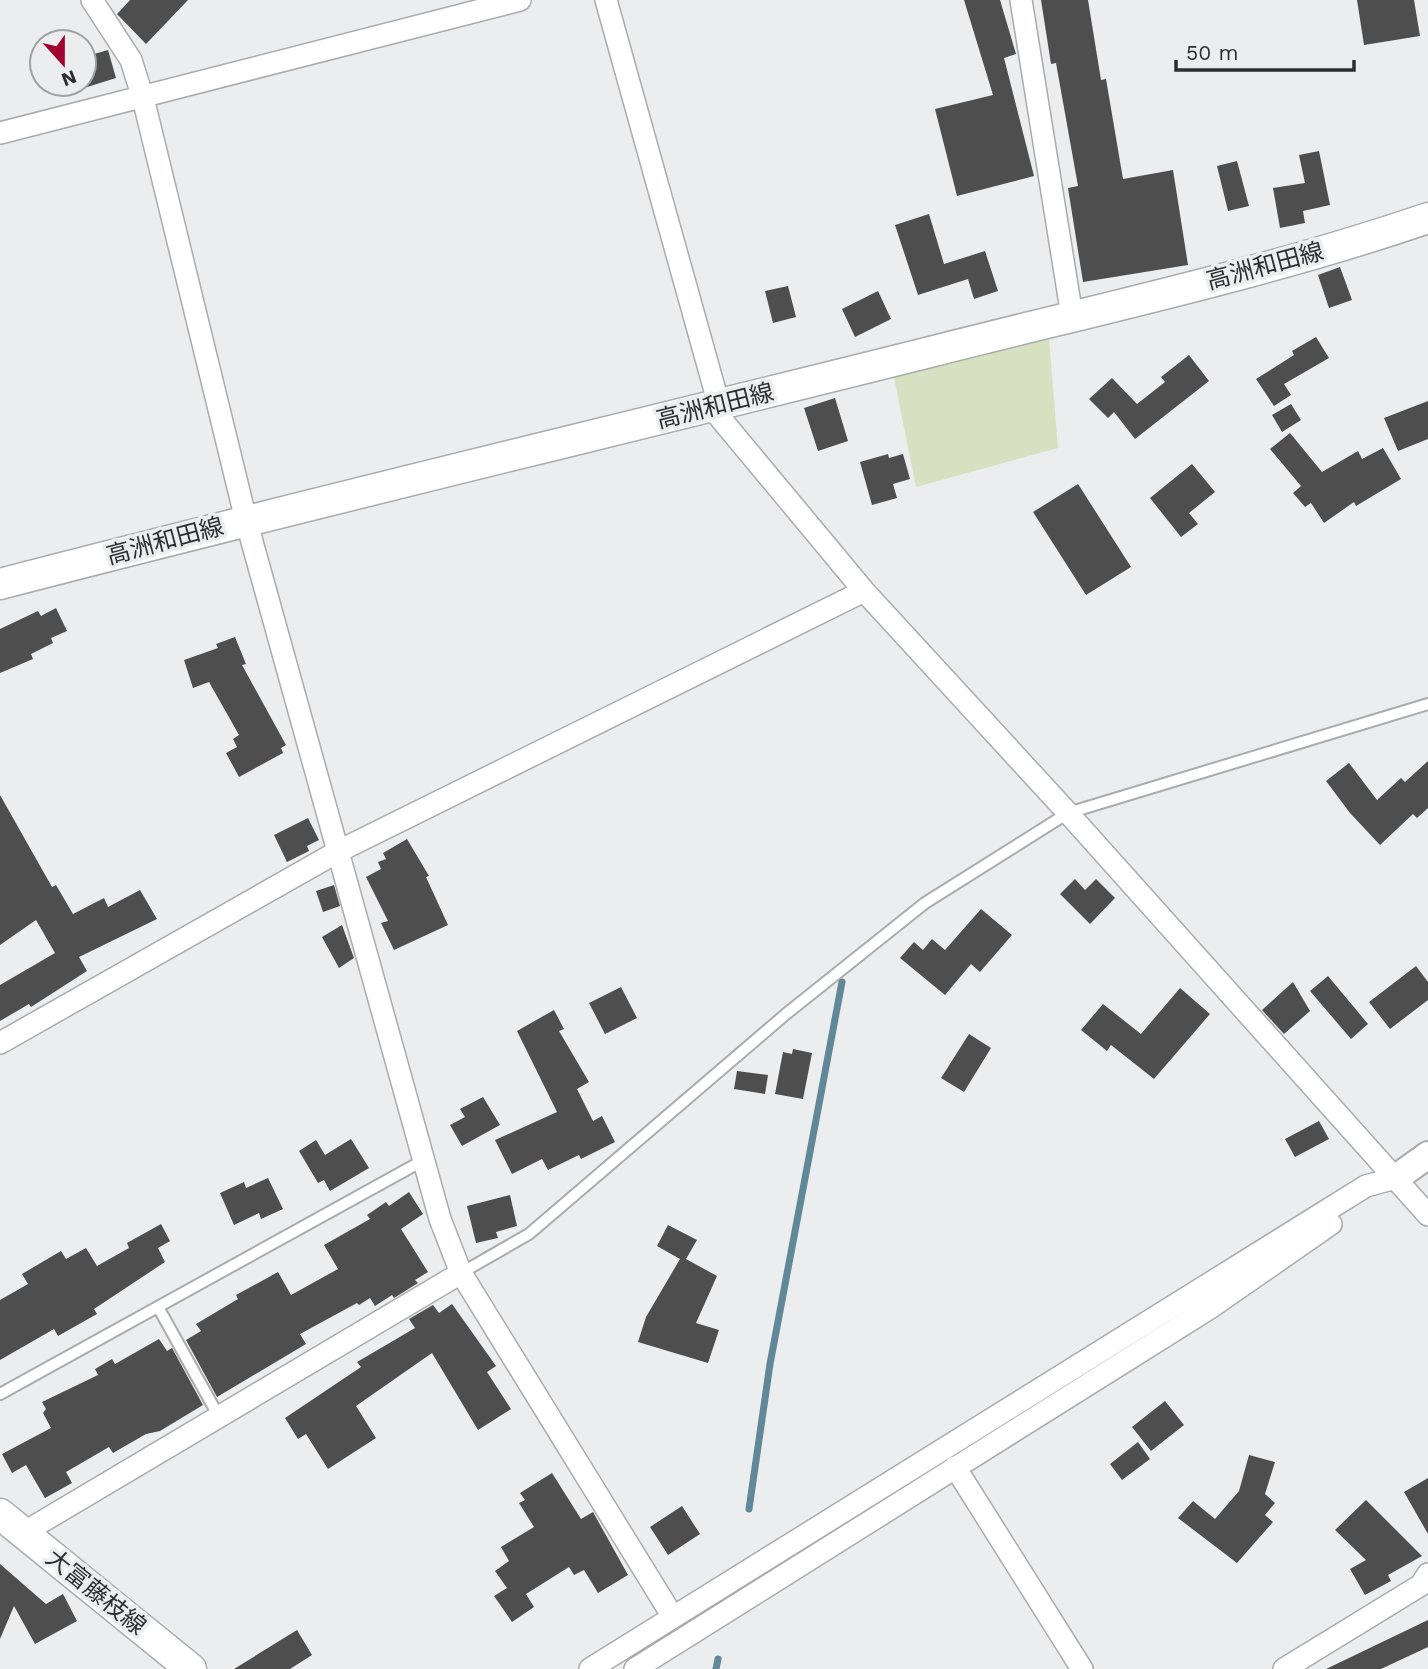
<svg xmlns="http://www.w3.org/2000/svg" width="1428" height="1669" font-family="'Work Sans','Noto Sans JP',sans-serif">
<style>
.green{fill:#d6e1c1}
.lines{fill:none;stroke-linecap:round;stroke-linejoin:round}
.stream{stroke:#618898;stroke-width:7}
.building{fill:#4f4e4f}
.service-casing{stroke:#aaabac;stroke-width:14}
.minor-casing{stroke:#aaabac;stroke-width:24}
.tertiary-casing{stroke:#aaabac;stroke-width:30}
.secondary-casing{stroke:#aaabac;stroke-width:33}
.service{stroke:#fff;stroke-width:10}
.minor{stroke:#fff;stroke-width:21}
.tertiary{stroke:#fff;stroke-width:26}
.secondary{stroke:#fff;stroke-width:30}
.labels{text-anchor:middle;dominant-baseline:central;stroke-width:7;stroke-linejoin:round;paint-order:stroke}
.street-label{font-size:24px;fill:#2e2e2e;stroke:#ecedee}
</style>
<rect width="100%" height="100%" fill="#ecedee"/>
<path class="green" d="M1049 339 1058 448 916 487 894 377Z"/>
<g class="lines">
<path class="stream" d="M749 1509 770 1364 842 982
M716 1669 718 1659"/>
</g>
<path class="building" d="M130 0H188L146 44 117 14Z
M964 0H1000L1016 54 1004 58 1034 176 957 196 935 109 993 95Z
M1041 0H1088L1101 80 1106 79 1123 179 1173 170 1188 265 1083 282 1068 188 1078 186 1056 63 1051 64Z
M1357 0H1414L1420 36 1364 45Z
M108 50 116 78 84 88V57Z
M1319 151 1330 205 1303 211 1305 223 1280 228 1273 188 1305 183 1299 155Z
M1237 161 1249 206 1228 211 1217 166Z
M929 214 944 264 985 251 998 291 974 299 968 279 918 295 895 225Z
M1340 267 1352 300 1329 308 1318 275Z
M788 286 796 317 773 323 765 291Z
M878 291 891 319 855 337 842 309Z
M1316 337 1329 358 1284 384 1291 395 1274 406 1256 379 1294 355 1292 351Z
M1189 355 1209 381 1135 439 1114 412 1108 418 1089 399 1112 378 1137 404 1165 382 1161 377Z
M835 398 848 441 818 451 804 408Z
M1428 401V439L1398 451 1384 418Z
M1291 404 1301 420 1282 432 1272 415Z
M1290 433 1322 472 1358 451 1362 459 1383 448 1401 479 1356 506 1354 502 1324 523 1311 503 1305 507 1293 493 1301 486 1270 449Z
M888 454 889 458 903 454 910 479 893 484 897 498 872 505 860 462Z
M1192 464 1215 492 1189 513 1198 524 1181 537 1150 498Z
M1078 484 1131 567 1086 595 1033 512Z
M56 608 67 631 51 638 53 643 31 654 33 659 0 673V629L38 611 41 616Z
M235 637 246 664 242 665 286 745 281 748 283 753 239 777 226 753 237 747 233 739 239 735 209 682 193 688 184 660 218 648 216 644Z
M1428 761V808L1417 818 1413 814 1380 845 1350 813 1326 781 1349 763 1377 800 1401 778 1405 782Z
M0 795 52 887 56 885 73 914 104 898 108 907 140 890 157 919 79 957 87 971 31 1007 29 1004 0 1021V985L55 953 36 920 0 945Z
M308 818 319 840 307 846 309 851 287 862 274 835Z
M407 839 429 876 426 877 448 925 394 950 381 923 388 921 366 877 381 869 378 862 386 859 383 853Z
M1075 879 1085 890 1096 879 1115 898 1090 924 1060 894Z
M334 885 340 906 323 912 316 891Z
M981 909 1012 935 980 972 971 964 945 995 900 958 914 942 923 950 932 939 945 950Z
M342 925 354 958 339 968 322 937Z
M1416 966 1428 982V1000L1390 1029 1369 1002Z
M1328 976 1368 1024 1351 1039 1310 991Z
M1293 982 1310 1011 1284 1034 1262 1010Z
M621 987 637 1018 605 1034 589 1003Z
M1180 988 1210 1014 1154 1079 1111 1045 1107 1051 1081 1030 1103 1004 1141 1034Z
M554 1010 564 1029 559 1031 589 1082 577 1089 593 1121 602 1116 615 1142 581 1159 579 1155 548 1170 542 1159 512 1174 495 1140 557 1112 517 1031Z
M969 1034 991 1048 964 1092 941 1078Z
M793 1049 812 1053 803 1099 775 1094 783 1052 792 1054Z
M737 1071 768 1075 765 1094 734 1089Z
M483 1097 500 1125 462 1146 450 1125 465 1117 460 1109Z
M1319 1121 1329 1139 1295 1157 1285 1139Z
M351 1139 369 1168 330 1191 324 1180 318 1183 299 1151 316 1140 325 1155Z
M268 1178 283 1209 261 1219 259 1213 234 1225 220 1193 244 1182 246 1188Z
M409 1192 423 1214 401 1229 428 1272 415 1280 418 1283 394 1298 392 1295 375 1306 370 1298 359 1305 357 1303 300 1334 306 1344 217 1397 186 1340 201 1331 196 1324 238 1299 236 1295 278 1272 291 1295 338 1269 324 1245 370 1219 367 1215 386 1202 389 1206Z
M510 1195 517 1226 496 1232 498 1238 476 1243 467 1206Z
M161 1224 170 1241 158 1248 165 1262 94 1309 97 1314 58 1336 54 1329 0 1360V1300L28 1284 22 1274 61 1251 66 1259 86 1248 97 1266 129 1248 127 1243Z
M668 1225 697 1240 686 1259 717 1276 696 1323 719 1330 708 1363 638 1342 646 1317 680 1259 657 1246Z
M452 1304 496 1366 487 1372 511 1409 478 1430 432 1353 356 1406 376 1438 328 1469 306 1434 298 1439 285 1418 361 1367 357 1362 415 1328 409 1319 433 1305 439 1313Z
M159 1339 167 1351 172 1348 203 1405 160 1431 146 1434 113 1453 109 1447 66 1472 72 1483 45 1498 26 1465 12 1473 2 1454 51 1428 43 1413 46 1409 42 1402 98 1375 95 1369 112 1359 115 1364Z
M1165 1401 1184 1425 1151 1451 1132 1427Z
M1138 1442 1150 1459 1122 1480 1110 1464Z
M1249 1455 1275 1462 1265 1494 1275 1503 1265 1515 1273 1522 1237 1563 1178 1518 1193 1501 1215 1519 1239 1491Z
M552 1473 581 1519 593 1512 628 1575 598 1593 584 1570 574 1575 569 1567 526 1594 534 1607 512 1622 494 1596 507 1588 495 1571 509 1561 501 1547 534 1527 519 1503 525 1500 520 1493Z
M1428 1478V1534L1404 1492Z
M1366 1500 1422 1556 1388 1575 1391 1581 1365 1595 1350 1569 1366 1560 1335 1530Z
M682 1506 700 1534 668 1555 650 1527Z
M0 1564 46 1604 63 1594 77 1621 35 1644 14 1606 0 1639Z
M1428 1620V1647L1381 1669H1326Z
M297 1630 312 1655 290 1669H234Z"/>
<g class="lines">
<g class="service-casing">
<path id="service" d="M461 1273 529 1234 786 1014 925 903 1068 813 1428 704
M158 1307 218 1415
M0 1394 424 1160"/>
</g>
<g class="minor-casing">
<path id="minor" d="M92 0 131 60 143 98 246 520 440 1219 461 1273 673 1617
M606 0 719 405
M1021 0 1072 316
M0 133 520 0
M711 407 864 591 1068 813 1428 1215
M0 1043 339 851 864 591
M955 1467 1082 1669
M23 1533 461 1273
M590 1669 1366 1186 1396 1178
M635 1669 1213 1306 1331 1224
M1284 1669 1421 1585 1428 1574"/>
</g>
<g class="tertiary-casing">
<path id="tertiary" d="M1396 1178 1428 1155"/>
</g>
<g class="secondary-casing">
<path id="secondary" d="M0 584C311 503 623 429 934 351 1099 309 1267 273 1428 218
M0 1514 191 1669"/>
</g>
<use href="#service" class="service"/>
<use href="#minor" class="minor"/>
<use href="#tertiary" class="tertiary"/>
<use href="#secondary" class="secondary"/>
</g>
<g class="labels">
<g class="street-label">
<text transform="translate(1265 266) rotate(-15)">高洲和田線</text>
<text transform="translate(715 406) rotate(-14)">高洲和田線</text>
<text transform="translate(165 541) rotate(-15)">高洲和田線</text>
<text transform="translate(96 1592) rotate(39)">大富藤枝線</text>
</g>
</g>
<g transform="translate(63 63) rotate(159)"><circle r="33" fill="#ecedee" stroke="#a0a1a1" stroke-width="2"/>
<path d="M0-5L12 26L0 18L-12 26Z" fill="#a1012e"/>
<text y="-10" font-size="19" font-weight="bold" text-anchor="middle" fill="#2e2e2e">N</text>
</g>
<path d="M1176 60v10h178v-10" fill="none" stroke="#2e2e2e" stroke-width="3.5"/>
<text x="1186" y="60" font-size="21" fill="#2e2e2e" stroke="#ecedee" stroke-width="5" paint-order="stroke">50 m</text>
</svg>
